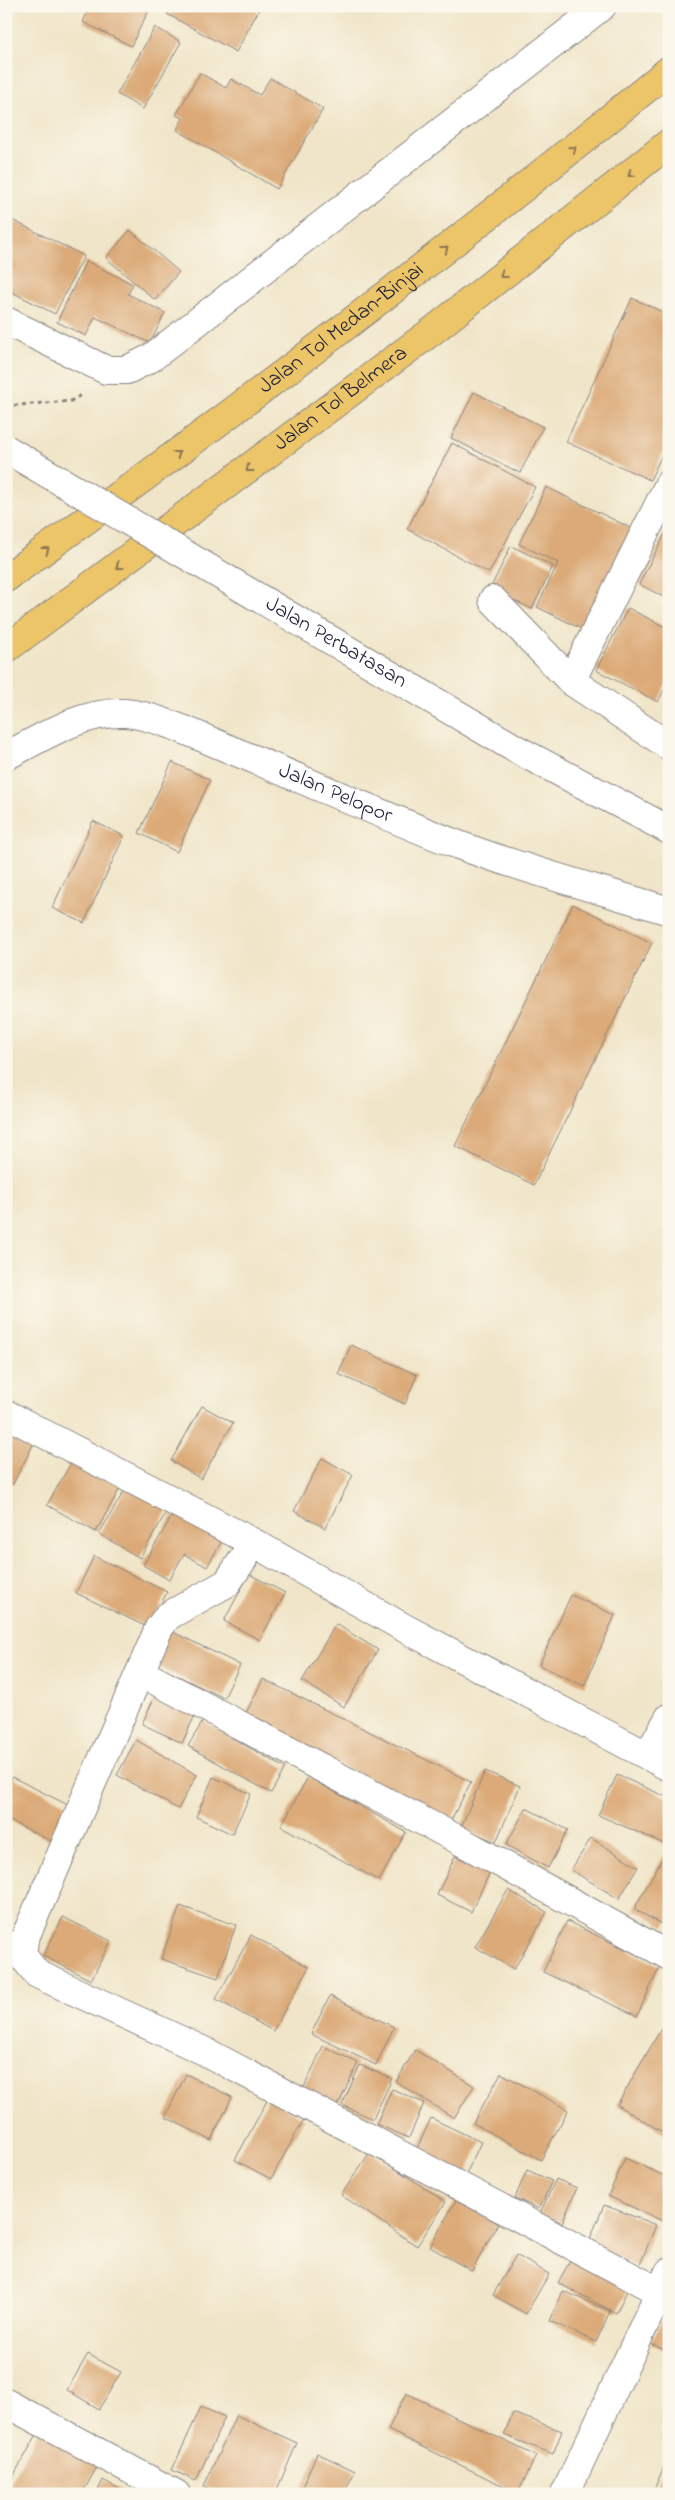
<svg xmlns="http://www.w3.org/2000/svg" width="675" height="2500" font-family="'Indie Flower',sans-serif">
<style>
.building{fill:#dbaa78}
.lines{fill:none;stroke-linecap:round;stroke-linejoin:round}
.minor-casing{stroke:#898482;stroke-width:30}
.highway-casing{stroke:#898482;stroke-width:30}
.path{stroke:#898482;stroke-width:3;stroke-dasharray:4 4;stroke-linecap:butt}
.minor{stroke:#fff;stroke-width:28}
.highway{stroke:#edc569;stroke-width:28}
.minor-bridge-casing{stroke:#898482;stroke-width:30;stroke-linecap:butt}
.minor-bridge{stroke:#fff;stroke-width:28}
.oneway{stroke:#887452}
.labels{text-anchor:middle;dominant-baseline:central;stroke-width:4.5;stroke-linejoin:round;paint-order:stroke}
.street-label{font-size:22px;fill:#22223b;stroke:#fbf7ec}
</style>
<rect width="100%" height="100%" fill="#fbf7ec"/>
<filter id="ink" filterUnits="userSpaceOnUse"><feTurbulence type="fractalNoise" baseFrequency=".02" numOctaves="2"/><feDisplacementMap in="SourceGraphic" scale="10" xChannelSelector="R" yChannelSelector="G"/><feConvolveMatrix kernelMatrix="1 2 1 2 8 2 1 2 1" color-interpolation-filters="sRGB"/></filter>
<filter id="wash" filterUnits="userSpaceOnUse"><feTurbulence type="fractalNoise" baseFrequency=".0096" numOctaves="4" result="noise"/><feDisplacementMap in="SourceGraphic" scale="20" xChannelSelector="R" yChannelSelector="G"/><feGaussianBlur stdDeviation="1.12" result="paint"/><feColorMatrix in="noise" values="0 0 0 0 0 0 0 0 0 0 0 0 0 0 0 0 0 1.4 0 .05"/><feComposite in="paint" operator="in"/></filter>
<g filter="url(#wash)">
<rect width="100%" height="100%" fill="#f0e5c8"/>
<g id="blocks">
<path class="building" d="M90 6H151L131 46 83 22Z
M172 6H261L236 52 167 14Z
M155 27 181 42 143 109 117 94Z
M200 73 226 88 231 79 260 95 270 78 323 109 277 189 177 130 183 118 176 115Z
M6 217 84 256 55 314 6 289Z
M130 230 179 272 155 300 106 258Z
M86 261 133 284 128 294 165 313 150 343 95 317 86 336 57 322Z
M632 298 669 315V445L667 444 650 480 566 442Z
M474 392 543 427 520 473 451 438Z
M452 443 535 487 489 573 407 529Z
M546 487 635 530 586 631 537 607 558 563 519 544Z
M669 526V600L639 584Z
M511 546 553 566 532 609 490 589Z
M628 608 669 629V680L658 702 596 670Z
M172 762 210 780 177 852 139 833Z
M93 821 124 836 84 923 52 908Z
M573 904 652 943 534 1185 455 1146Z
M351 1345 417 1375 405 1404 338 1374Z
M202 1406 233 1423 201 1479 171 1461Z
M6 1419 38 1435 13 1484 6 1481Z
M76 1454 124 1481 96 1532 47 1505Z
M322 1458 353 1475 325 1528 294 1511Z
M130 1481 171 1504 140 1558 99 1534Z
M175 1511 223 1539 207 1567 184 1554 169 1580 143 1565Z
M94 1556 167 1592 149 1628 76 1593Z
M249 1574 285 1593 260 1640 224 1621Z
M571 1595 615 1615 584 1686 539 1665Z
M336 1624 378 1650 344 1707 302 1681Z
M167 1629 240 1665 224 1698 151 1663Z
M263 1679 471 1782 451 1820 244 1717Z
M155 1696 195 1715 182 1743 142 1724Z
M203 1721 285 1768 271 1793 188 1746Z
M136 1740 197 1775 178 1809 117 1775Z
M485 1771 520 1786 496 1842 461 1827Z
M617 1775 669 1798V1846L598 1815Z
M12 1777 70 1806 53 1842 6 1819V1789Z
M213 1777 251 1794 232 1834 196 1817Z
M308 1777 406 1832 379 1881 281 1826Z
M526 1808 568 1830 548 1868 506 1845Z
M591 1838 638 1867 619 1899 571 1870Z
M664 1855 669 1857V1919L665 1926 634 1909Z
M455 1856 490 1872 471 1912 437 1895Z
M508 1890 547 1912 514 1969 475 1947Z
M180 1906 236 1925 218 1978 161 1959Z
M63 1917 111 1941 91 1980 43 1956Z
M567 1921 660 1966 637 2016 543 1972Z
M251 1935 309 1967 273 2031 216 1999Z
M330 1996 394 2027 376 2065 311 2034Z
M669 2015V2136L617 2105Z
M323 2046 358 2063 335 2112 300 2096Z
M415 2050 474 2086 454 2118 396 2082Z
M360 2065 392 2079 373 2119 342 2105Z
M501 2073 568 2110 541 2160 473 2123Z
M186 2074 232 2097 211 2140 165 2117Z
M392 2089 424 2103 409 2138 376 2124Z
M268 2099 304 2119 271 2179 235 2160Z
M431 2118 481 2142 463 2181 413 2157Z
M370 2152 446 2202 417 2246 341 2195Z
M625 2158 669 2178 667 2223 608 2196Z
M527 2170 552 2181 539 2209 515 2198Z
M556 2179 577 2188 562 2223 540 2213Z
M456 2200 498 2223 472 2271 430 2247Z
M604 2205 656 2225 639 2267 587 2246Z
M575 2251 632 2281 616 2313 558 2283Z
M516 2255 549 2274 526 2314 493 2295Z
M563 2291 610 2311 596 2342 550 2321Z
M669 2306V2352L651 2344Z
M88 2354 121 2372 99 2409 67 2390Z
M406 2393 536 2456 518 2493 388 2430Z
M201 2407 225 2417 196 2481 172 2470Z
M513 2413 562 2431 553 2454 504 2435Z
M236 2415 297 2443 275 2494H221L204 2486Z
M40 2429 99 2463 82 2494H6V2489Z
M317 2453 355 2471 344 2494H299Z
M669 2455V2494H652Z
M103 2480 129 2494H96Z"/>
</g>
</g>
<g filter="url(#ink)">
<use href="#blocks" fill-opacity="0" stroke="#898482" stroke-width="1"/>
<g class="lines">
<g class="minor-casing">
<g id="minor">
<path d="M6 321 106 370H127L151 358 602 6"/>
<path id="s1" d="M254 595 516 749 669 830"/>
<path d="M493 600 571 681 669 746"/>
<path d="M571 681 669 484"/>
<path id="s2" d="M6 756C44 737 81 711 125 713 155 715 201 737 229 749 305 780 379 814 456 844 525 870 598 889 669 911"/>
<path d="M6 1414 254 1543 408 1630 669 1767"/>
<path d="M254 1543 227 1583 168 1616 159 1628 24 1940 22 1955 37 1974 204 2051 658 2291"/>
<path d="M141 1673 455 1838 669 1956"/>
<path d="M648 1755 669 1718"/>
<path d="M6 2403 176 2494"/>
<path d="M565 2494 669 2272"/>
</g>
</g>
<g class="highway-casing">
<g id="highway">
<path id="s3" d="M6 578C232 415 454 247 669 70"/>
<path id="s4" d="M6 649 435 329 669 143"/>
</g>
</g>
<path class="path" d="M6 406 71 401 81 395"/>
<use href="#minor" class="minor"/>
<use href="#highway" class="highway"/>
<g class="minor-bridge-casing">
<path id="minor-bridge" d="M6 449 254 595"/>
</g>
<use href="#minor-bridge" class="minor-bridge"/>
</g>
<defs><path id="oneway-chevron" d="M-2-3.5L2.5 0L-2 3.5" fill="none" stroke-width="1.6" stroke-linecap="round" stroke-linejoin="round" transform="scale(1.25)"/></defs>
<g class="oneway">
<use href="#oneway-chevron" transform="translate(573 149) rotate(-40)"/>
<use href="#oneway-chevron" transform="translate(631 174) rotate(141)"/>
<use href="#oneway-chevron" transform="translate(445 249) rotate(-38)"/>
<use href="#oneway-chevron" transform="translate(503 275) rotate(142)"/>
<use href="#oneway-chevron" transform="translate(177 454) rotate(-37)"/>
<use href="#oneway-chevron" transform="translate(249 469) rotate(143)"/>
<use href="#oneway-chevron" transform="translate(46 550) rotate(-36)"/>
<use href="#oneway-chevron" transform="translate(119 566) rotate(143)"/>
</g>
</g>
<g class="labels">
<g class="street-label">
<text stroke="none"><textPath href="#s3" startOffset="418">Jalan Tol Medan–Binjai</textPath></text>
<text stroke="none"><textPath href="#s4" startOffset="418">Jalan Tol Belmera</textPath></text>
<text stroke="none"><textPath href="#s1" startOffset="95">Jalan Perbatasan</textPath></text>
<text stroke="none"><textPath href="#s2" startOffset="354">Jalan Pelopor</textPath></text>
</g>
</g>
<rect width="675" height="2500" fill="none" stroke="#fbf7ec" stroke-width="25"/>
</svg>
